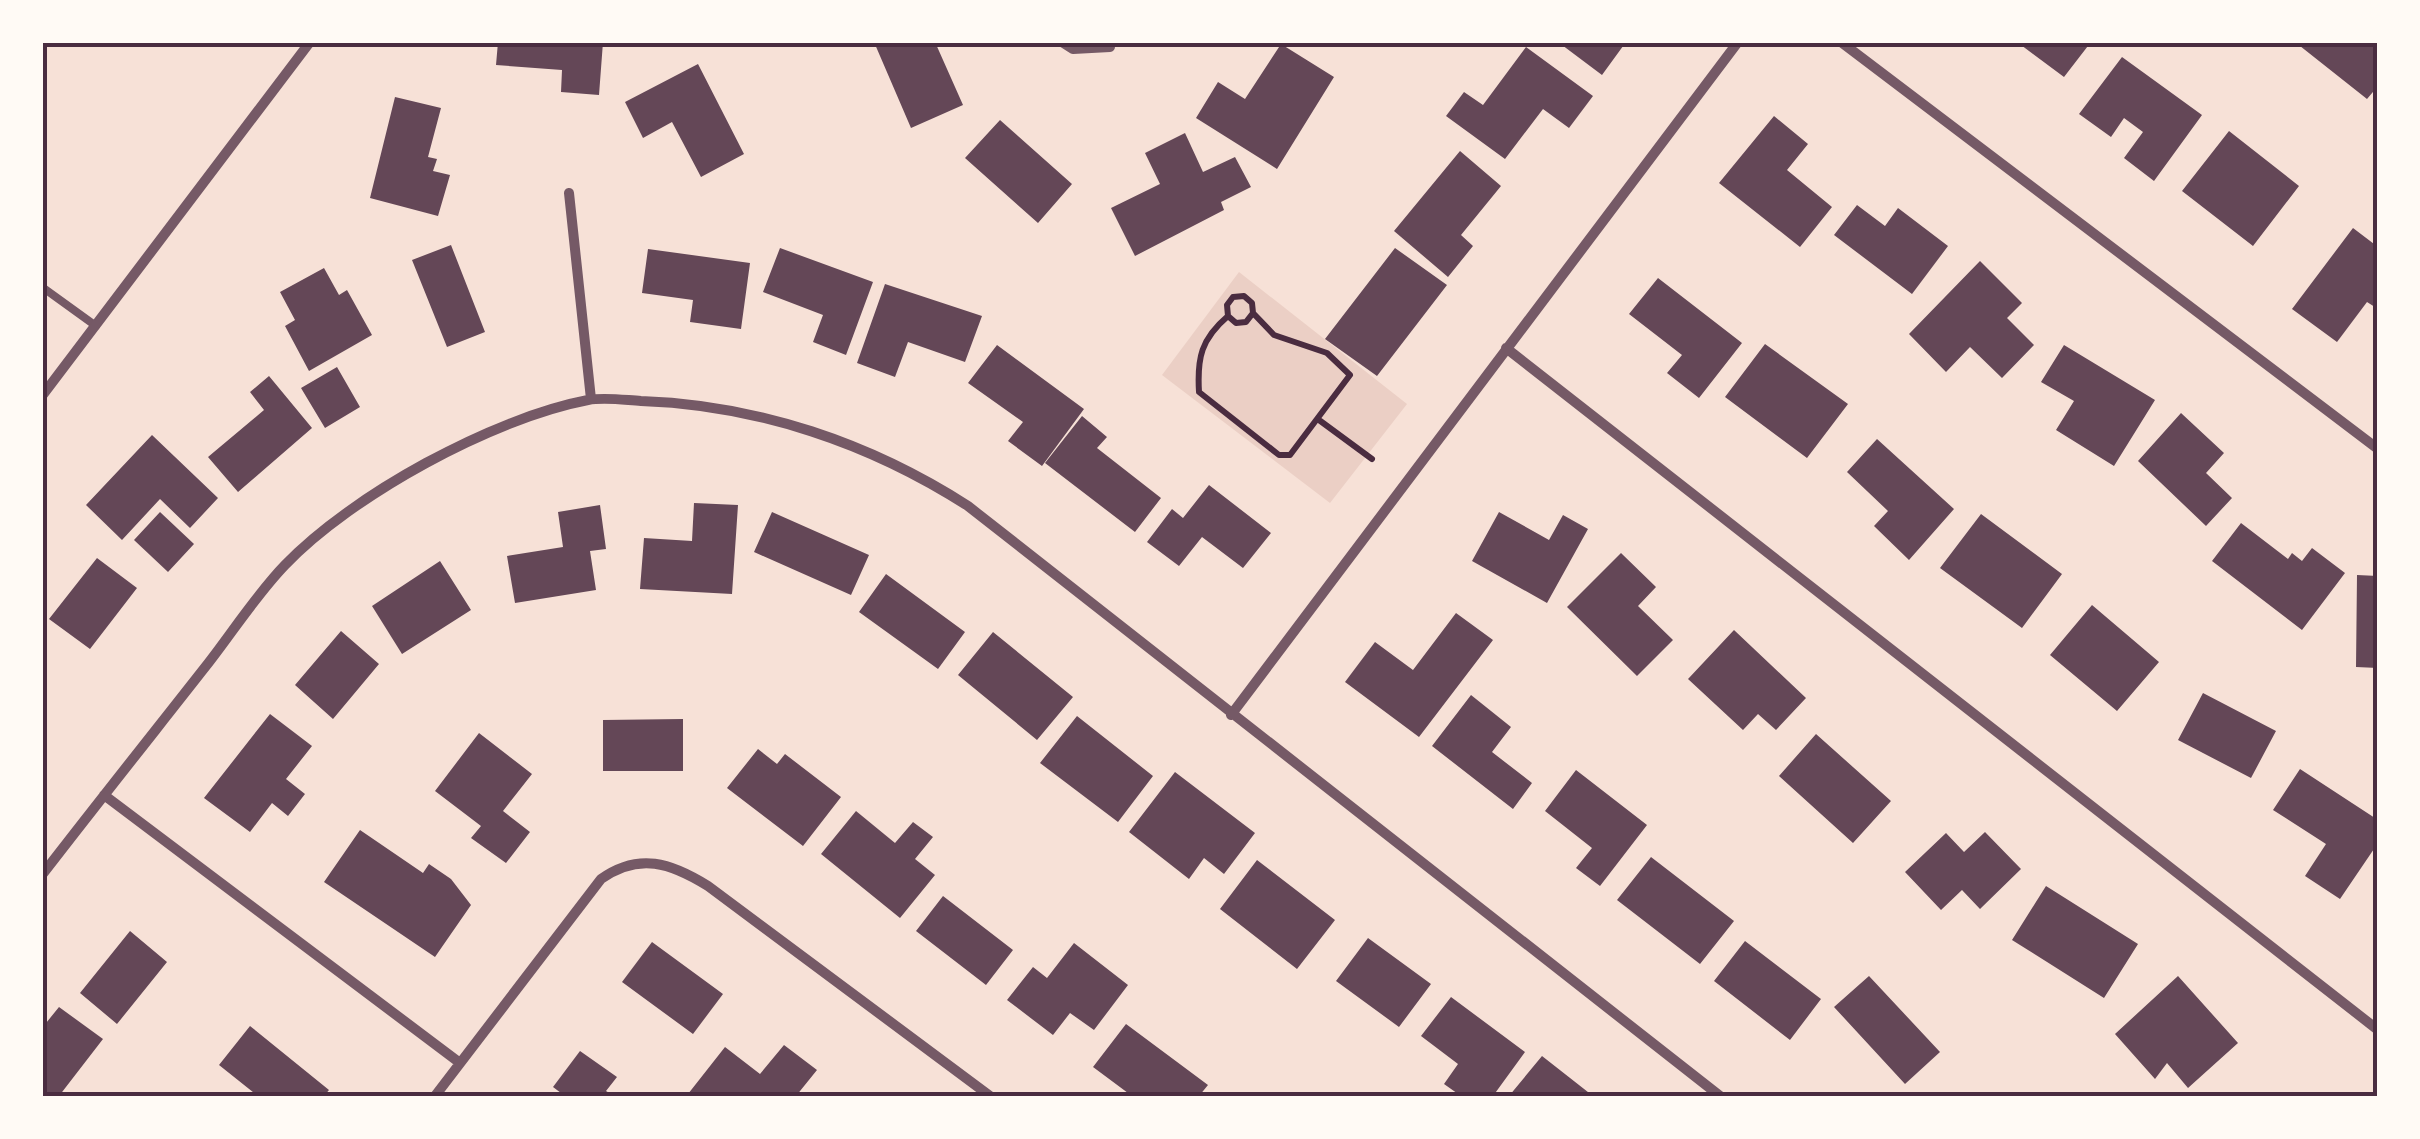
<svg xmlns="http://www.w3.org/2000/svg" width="2420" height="1139" font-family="Jost,sans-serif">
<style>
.green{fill:#ebcfc5}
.building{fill:#644757}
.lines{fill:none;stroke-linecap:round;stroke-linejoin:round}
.path{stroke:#4a2c40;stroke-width:6}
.service{stroke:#755966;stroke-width:8}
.minor{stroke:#755966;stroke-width:10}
.neatline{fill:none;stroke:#4a2c40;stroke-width:4}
</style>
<rect width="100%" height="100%" fill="#f7e1d7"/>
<path class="green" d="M1239 272 1407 404 1330 503 1162 375Z"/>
<path class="building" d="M498 42H603L599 95 561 92 562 70 496 65Z
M874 42H935L963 105 911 128Z
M1558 42H1626L1602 75Z
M2017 42H2091L2064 77Z
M2295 42H2378V86L2367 99Z
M1281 44 1334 77 1277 169 1196 118 1218 82 1245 99Z
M1526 47 1593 96 1569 128 1543 109 1505 159 1446 116 1464 92 1483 105Z
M2122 57 2202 115 2154 181 2124 158 2143 132 2124 118 2111 137 2079 114Z
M698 64 744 154 701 177 672 122 643 138 625 102Z
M395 97 441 108 428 157 437 159 433 171 450 175 438 216 370 198Z
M1774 116 1808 144 1787 170 1832 207 1800 247 1719 183Z
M1000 120 1072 184 1038 223 965 158Z
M2229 131 2299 186 2253 246 2182 191Z
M1185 133 1203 172 1235 157 1251 187 1221 202 1224 210 1135 256 1111 208 1160 184 1145 153Z
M1460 151 1501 186 1461 235 1473 246 1448 277 1394 231Z
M1857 205 1885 226 1898 208 1948 246 1912 294 1834 235Z
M2353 228 2378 247V309L2367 302 2337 342 2292 309Z
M451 245 485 332 447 347 412 260Z
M780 248 873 282 846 355 813 342 823 315 763 292Z
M1395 248 1447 285 1377 376 1325 339Z
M648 249 750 263 741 329 690 322 693 300 642 293Z
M1980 261 2022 303 2007 318 2034 345 2002 378 1970 347 1946 372 1909 334Z
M324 268 339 295 347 290 372 335 309 371 285 326 295 320 280 292Z
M1658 278 1742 343 1699 398 1667 373 1682 355 1629 314Z
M885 284 982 316 965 362 908 342 895 377 857 363Z
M1765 344 1848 404 1807 458 1725 397Z
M997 345 1084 409 1042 466 1008 441 1023 422 968 383Z
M2064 345 2155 400 2114 466 2056 430 2074 401 2041 382Z
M337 367 360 407 325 428 301 388Z
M269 376 312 428 238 492 208 457 264 410 250 392Z
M2181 413 2224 453 2206 473 2232 498 2206 526 2138 461Z
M1082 416 1107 437 1097 448 1161 498 1135 532 1045 463Z
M152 435 218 498 190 528 160 499 122 540 86 505Z
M1877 439 1954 509 1909 560 1874 526 1888 511 1847 472Z
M1209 485 1271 533 1243 568 1202 537 1179 566 1147 542 1172 509 1183 518Z
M694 503 738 505 732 594 640 589 644 538 692 541Z
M600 505 606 549 590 551 596 590 515 603 507 556 563 547 558 512Z
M160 512 194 544 168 572 134 540Z
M772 512 869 555 851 595 754 552Z
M1499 512 1549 540 1563 515 1588 529 1547 603 1472 561Z
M1981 514 2062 574 2022 628 1940 568Z
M2241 523 2288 559 2292 553 2302 561 2312 548 2345 573 2302 630 2212 561Z
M1621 553 1656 587 1638 606 1673 640 1637 676 1567 607Z
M97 558 137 588 90 649 49 619Z
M440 561 471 610 402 654 372 606Z
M886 574 965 632 938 669 859 612Z
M2357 575 2378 576V668L2356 667Z
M2092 605 2159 662 2117 711 2050 655Z
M1456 613 1493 640 1419 737 1345 682 1375 642 1413 670Z
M1734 630 1806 698 1776 730 1758 714 1743 730 1688 679Z
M341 631 379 664 333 719 295 685Z
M993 632 1073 697 1037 740 958 675Z
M2203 693 2276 731 2251 778 2178 740Z
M1471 695 1511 727 1492 752 1532 783 1513 809 1432 746Z
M270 714 312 746 286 779 305 794 288 816 272 803 250 832 204 798Z
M1077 716 1153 776 1118 822 1040 763Z
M683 719V771H603V720Z
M479 733 532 774 503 811 530 832 506 863 471 838 481 826 435 791Z
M1816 734 1891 801 1853 843 1779 776Z
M758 749 777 764 785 754 841 797 803 846 727 788Z
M2300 769 2378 820V843L2340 899 2305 876 2326 844 2273 810Z
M1576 770 1647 825 1600 886 1576 868 1592 848 1545 811Z
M1175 772 1255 833 1224 874 1204 858 1189 879 1129 832Z
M856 811 895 843 913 822 933 837 915 859 935 875 900 918 821 854Z
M360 830 423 873 429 864 451 879 471 905 435 957 324 882Z
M1985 832 2021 869 1980 909 1962 890 1941 910 1905 872 1946 833 1964 852Z
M1651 857 1734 921 1700 964 1617 900Z
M1257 860 1335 920 1297 969 1220 909Z
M2046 886 2138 944 2104 998 2012 940Z
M943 896 1013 950 986 985 916 931Z
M130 931 167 962 117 1024 80 993Z
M1368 938 1431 984 1399 1027 1336 981Z
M1745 941 1821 999 1790 1040 1714 981Z
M652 942 723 994 693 1034 622 982Z
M1074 943 1128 985 1094 1030 1070 1013 1053 1035 1007 1000 1033 967 1047 978Z
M1869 976 1940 1052 1905 1084 1834 1007Z
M2178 976 2238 1043 2188 1088 2167 1063 2155 1079 2115 1034Z
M1451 997 1525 1052 1493 1096H1461L1444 1084 1458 1064 1421 1036Z
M59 1007 103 1039 59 1096H42V1028Z
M1126 1024 1208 1085 1199 1096H1132L1093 1067Z
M250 1026 329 1090 324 1096H258L219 1065Z
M784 1045 817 1070 796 1096 688 1094 725 1047 760 1074Z
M580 1051 617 1077 606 1091 614 1096H565L553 1087Z
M1542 1056 1593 1096H1509Z"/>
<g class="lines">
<path class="path" d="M1228 316 1236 323 1246 322 1253 313 1252 303 1244 296 1233 297 1227 305 1228 316C1201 339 1197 358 1199 392L1279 455H1290L1350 375 1327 353 1274 335 1253 313
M1319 420 1372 459"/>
<path class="service" d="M42 287 96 326"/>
<path class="minor" d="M1062 42 1073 49 1110 47
M1841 42 2378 449
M569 193 591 399
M1506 348 2378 1030
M42 396 310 42
M1231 715 1738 42
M104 795 460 1063
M42 875C96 805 151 736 206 666 232 633 256 595 285 565 352 495 493 418 588 400 605 397 624 400 641 401 758 405 870 443 968 506L1720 1096
M435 1096 601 879C639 852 671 863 708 886L990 1096"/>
</g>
<rect width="2420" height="1139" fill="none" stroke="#fffaf5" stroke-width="90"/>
<rect x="45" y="45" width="2330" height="1049" class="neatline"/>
</svg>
